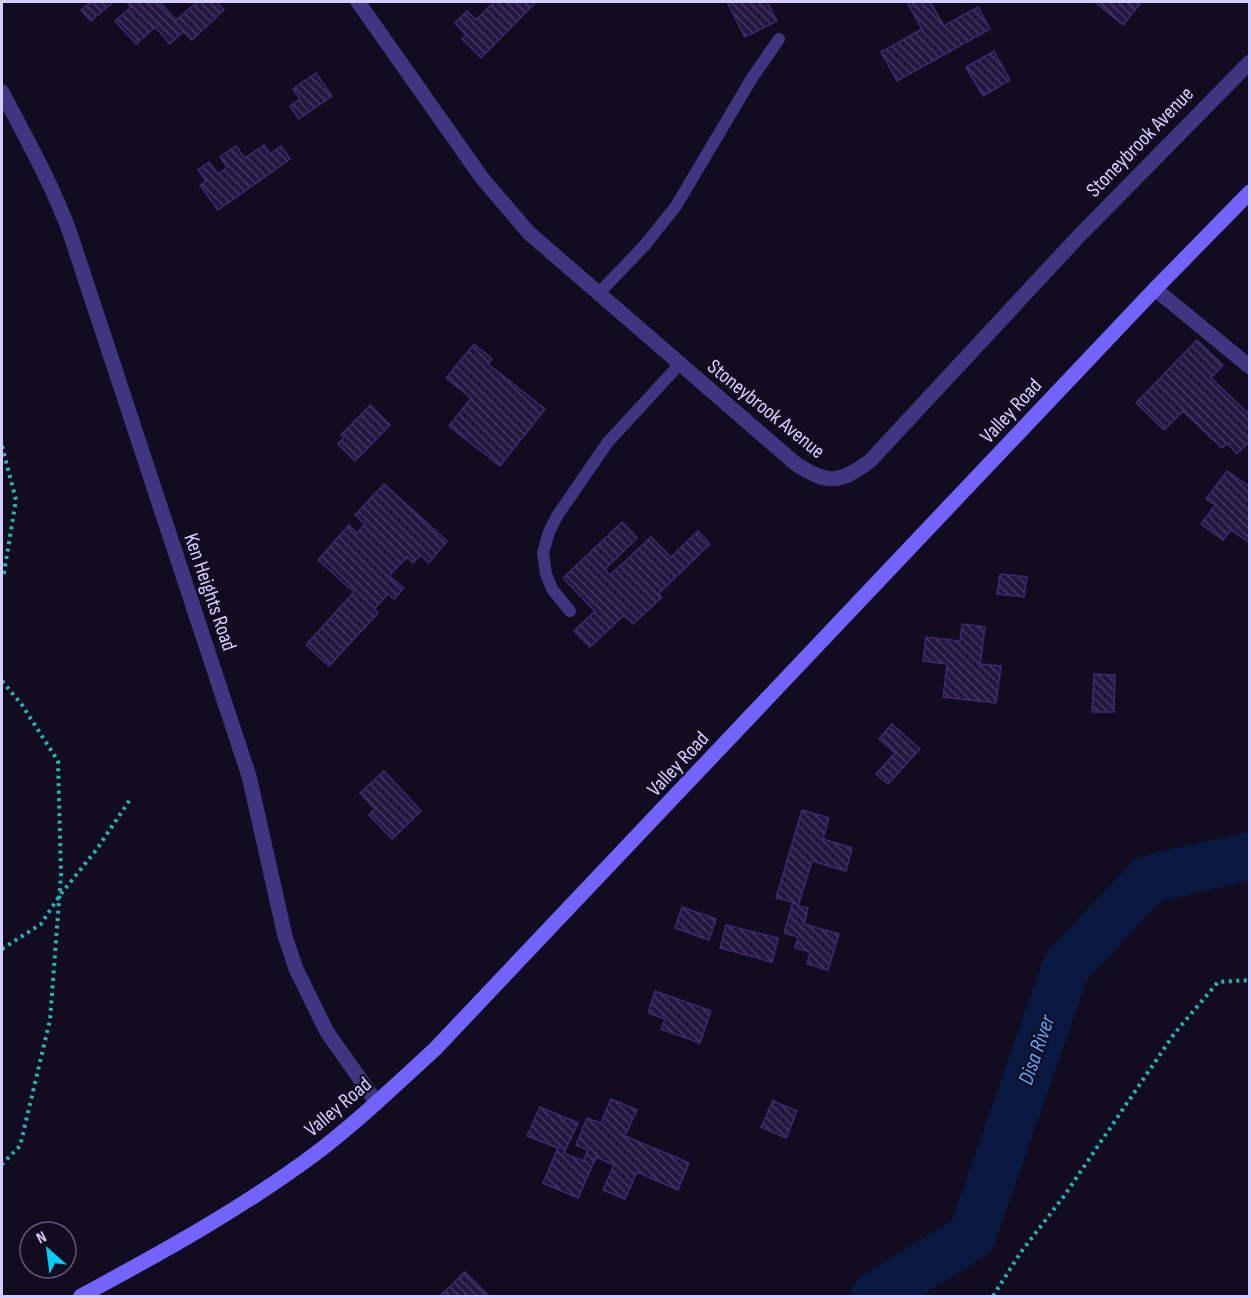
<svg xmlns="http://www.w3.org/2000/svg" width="1251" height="1298" font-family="'Sofia Sans Condensed',sans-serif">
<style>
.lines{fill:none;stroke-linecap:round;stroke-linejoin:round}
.river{stroke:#08183f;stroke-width:48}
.building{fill:url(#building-back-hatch);stroke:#3d2970;stroke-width:1.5}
.path{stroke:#2ab3b6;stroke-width:4;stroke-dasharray:3 4.5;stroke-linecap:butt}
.lane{stroke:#3f3682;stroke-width:12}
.street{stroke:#3f3682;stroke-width:15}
.secondary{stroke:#7464ff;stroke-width:15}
.labels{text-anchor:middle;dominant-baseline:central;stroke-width:4.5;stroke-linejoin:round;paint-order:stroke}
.street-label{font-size:21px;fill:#d6cdff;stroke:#120c21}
.water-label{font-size:22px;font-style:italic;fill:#5ba6ff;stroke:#120c21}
</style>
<defs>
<pattern id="building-back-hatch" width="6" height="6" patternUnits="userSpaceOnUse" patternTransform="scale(1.5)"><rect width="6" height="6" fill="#241843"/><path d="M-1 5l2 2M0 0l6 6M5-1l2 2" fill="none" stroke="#43385f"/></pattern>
</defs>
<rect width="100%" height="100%" fill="#120c21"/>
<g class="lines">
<path class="river" d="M875 1296 972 1236 1066 967 1149 879 1250 856"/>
</g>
<path class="building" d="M91 2H113L91 21 81 10Z
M127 2H160L176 20 197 2H217L224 10 192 40 183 31 170 44 155 27 136 44 115 21 131 7Z
M494 2H536L481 58 462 39 466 35 455 23 467 11 476 20Z
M727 2H767L777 21 745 37Z
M907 2H930L944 26 978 7 990 29 897 81 881 52 922 29Z
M1095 2H1137L1140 4 1123 25Z
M994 51 1010 80 983 96 966 67Z
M316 73 332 96 299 119 290 106 300 99 293 89Z
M264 145 270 154 281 146 290 159 218 210 200 185 206 181 198 170 209 162 218 174 227 167 220 157 236 146 245 158Z
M1197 340 1223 365 1211 378 1250 415V441L1237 454 1227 443 1222 448 1183 411 1164 430 1136 403Z
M474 344 492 359 488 364 545 409 500 466 449 426 471 398 446 378Z
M370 405 390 425 355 461 338 444 344 437 341 435Z
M1227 471 1250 487V543L1231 530 1223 540 1201 524 1215 505 1206 499Z
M384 484 447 541 429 563 420 555 413 563 407 557 389 576 404 588 394 599 388 594 374 609 378 613 329 666 306 645 354 592 318 560 349 525 357 533 365 524 355 515Z
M622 522 637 538 605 569 610 575 651 537 671 557 698 531 710 544 658 594 662 597 633 624 624 615 590 647 574 631 595 611 563 578Z
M1000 574 1027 577 1024 597 997 594Z
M962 624 985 627 980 664 1001 666 996 703 943 697 947 664 923 661 926 637 960 641Z
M1094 674 1115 675 1114 712H1092Z
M892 724 920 749 888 784 876 774 895 753 879 739Z
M384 771 421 811 392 839 369 815 375 809 360 793Z
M802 810 829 818 823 839 852 848 846 871 812 861 798 906 808 908 804 924 839 934 828 970 807 964 810 952 795 948 798 937 784 933 793 902 776 898Z
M682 907 716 919 709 940 675 928Z
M726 925 778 938 772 962 720 948Z
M655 991 711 1011 700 1043 661 1029 665 1019 648 1013Z
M611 1099 637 1110 625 1136 689 1163 678 1190 637 1172 625 1199 603 1190 614 1165 596 1157 578 1198 543 1183 558 1148 527 1136 540 1107 578 1123 564 1153 583 1161 588 1150 576 1145 587 1118 601 1123Z
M773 1101 797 1111 786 1138 761 1127Z
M465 1272 489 1296H440Z"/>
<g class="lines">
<path class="path" d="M2 446 16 500 4 573 2 575
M2 681 22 705 58 761 61 875 50 1020 20 1146 2 1164
M2 949 41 924 60 895 97 849 131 798
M993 1296 1021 1252 1064 1196 1174 1034 1218 982 1250 980"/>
<path class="lane" d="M598 294 645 245 676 206 752 78 779 39
M570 611 552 589 546 574 543 553 549 532 557 516 608 442 679 365"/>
<path class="street" d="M358 2 482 178 529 233 796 464C828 485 840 483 870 461L1078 237 1250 62
M2 92C26 138 52 184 70 233L249 776 285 936 296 969 327 1032 377 1103
M1155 289 1250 367"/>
<path class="secondary" d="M81 1296C161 1253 241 1209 315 1154 357 1122 396 1085 435 1049L1155 289 1250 192"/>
</g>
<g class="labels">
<g class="street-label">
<text transform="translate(1140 142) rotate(-46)">Stoneybrook Avenue</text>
<text transform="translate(766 409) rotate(39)">Stoneybrook Avenue</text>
<text transform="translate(1011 411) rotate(-47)">Valley Road</text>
<text transform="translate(210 592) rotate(71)">Ken Heights Road</text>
<text transform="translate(678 764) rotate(-47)">Valley Road</text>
<text transform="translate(338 1107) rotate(-40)">Valley Road</text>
</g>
<g class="water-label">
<text transform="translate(1037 1050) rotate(-71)">Disa River</text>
</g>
</g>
<rect width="1251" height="1298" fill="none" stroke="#d6cdff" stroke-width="6"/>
<g transform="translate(48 1250) rotate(332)"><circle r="28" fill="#120c21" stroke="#60597a" stroke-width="1.5"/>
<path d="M0-4.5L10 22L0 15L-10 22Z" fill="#00ccf8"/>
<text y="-9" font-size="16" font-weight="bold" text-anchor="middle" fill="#d6cdff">N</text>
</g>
</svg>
